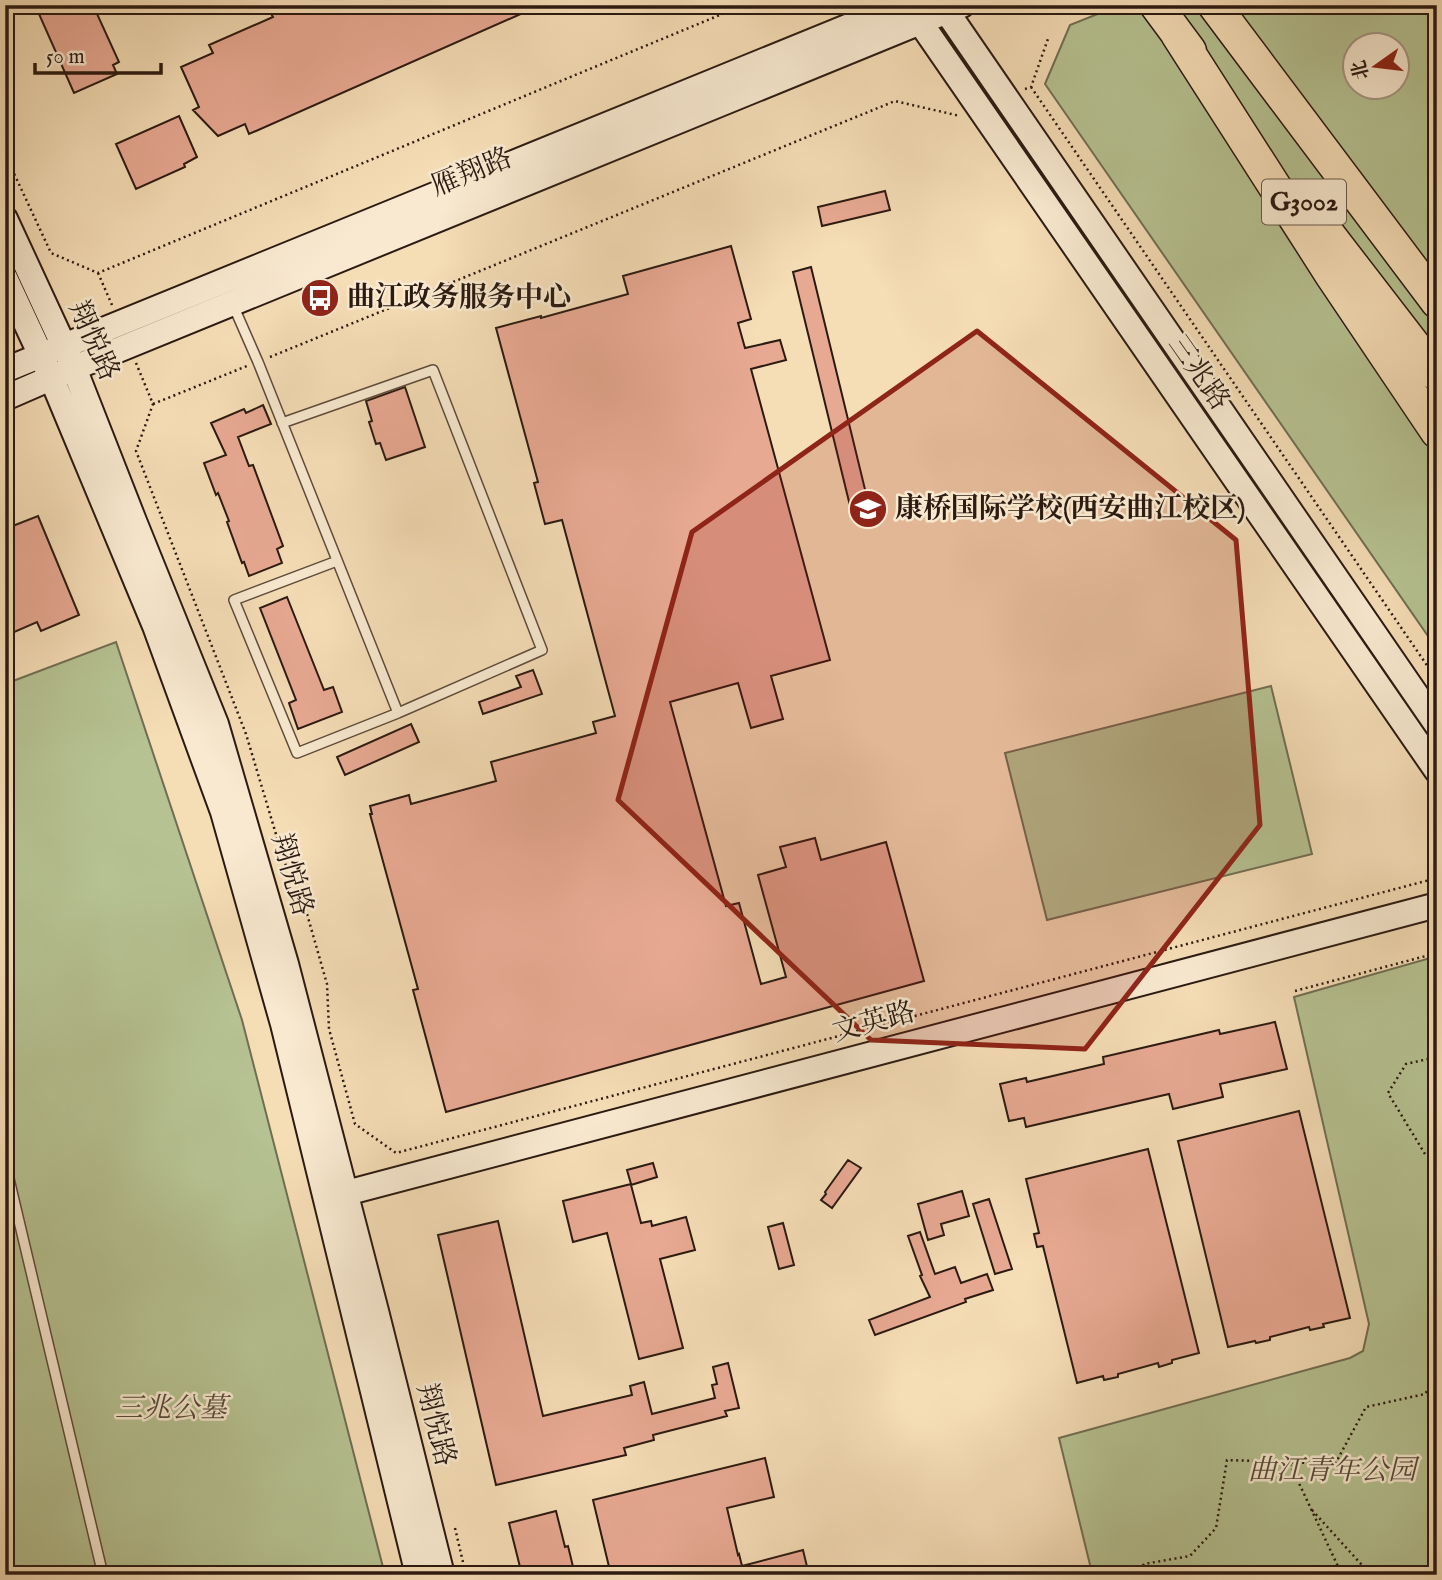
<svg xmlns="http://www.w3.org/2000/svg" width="1442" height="1580" font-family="'IM FELL English','Noto Serif SC',serif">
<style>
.green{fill:#b6c292;stroke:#706e52;stroke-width:2;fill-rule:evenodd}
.building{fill:#e8a993;stroke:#2b1a11;stroke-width:2}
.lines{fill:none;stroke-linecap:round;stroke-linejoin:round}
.lane-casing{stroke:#5e4b3a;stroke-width:12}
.secondary-casing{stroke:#2b1a11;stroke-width:28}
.highway-casing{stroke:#2b1a11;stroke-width:35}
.path{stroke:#2b1a11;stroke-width:2.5;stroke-dasharray:2 3.5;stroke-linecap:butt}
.lane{stroke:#f8e9d0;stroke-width:9}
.secondary{stroke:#f8e9d0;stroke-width:24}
.highway{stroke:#f5ddb6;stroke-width:32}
.marked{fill:#8f2418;fill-opacity:0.2;stroke:#8f2418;stroke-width:5;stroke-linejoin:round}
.labels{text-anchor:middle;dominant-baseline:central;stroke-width:5;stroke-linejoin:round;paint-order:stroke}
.shield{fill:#f8e9d0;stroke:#68584a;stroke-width:2}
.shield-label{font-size:26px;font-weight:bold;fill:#2b1a11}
.street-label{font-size:28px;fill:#2b1a11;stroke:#f8e9d0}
.poi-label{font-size:28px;font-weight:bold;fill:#2b1a11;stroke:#f8e9d0;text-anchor:start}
.park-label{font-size:28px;font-style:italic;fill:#554c38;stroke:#f8e9d0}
</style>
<rect width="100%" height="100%" fill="#f5ddb6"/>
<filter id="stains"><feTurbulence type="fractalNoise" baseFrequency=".00286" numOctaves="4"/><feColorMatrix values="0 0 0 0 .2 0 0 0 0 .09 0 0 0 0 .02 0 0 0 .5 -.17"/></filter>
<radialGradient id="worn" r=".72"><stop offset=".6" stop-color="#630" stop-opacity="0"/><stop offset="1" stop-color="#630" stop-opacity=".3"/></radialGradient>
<path class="green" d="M1120 5H1437V649L1045 84 1070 25ZM1354 46H1396V88H1354Z
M116 642 242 1020 385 1575H5V684Z
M1271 686 1312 854 1047 920 1005 753Z
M1437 956V1575H1088L1092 1573 1059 1438 1350 1358 1363 1351 1369 1324 1294 997Z"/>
<path class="building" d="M35 5H93L119 62 113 65 117 74 74 93Z
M288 5H541L249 134 245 124 218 136 193 110 199 107 181 67 213 53 209 45 273 17 270 12Z
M179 116 197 157 184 164 185 167 136 189 116 144Z
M885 191 890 210 822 226 818 207Z
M731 246 751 319 738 323 745 348 780 340 786 360 751 369 830 660 771 676 783 719 751 728 738 683 670 702 726 906 739 903 761 984 786 977 758 875 786 867 780 847 815 838 821 860 886 842 924 981 446 1112 413 990 418 989 370 814H372L370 806 409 795 411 804 496 781 491 762 596 733 593 722 615 716 562 520 545 524 534 483 538 482 496 328 541 316V318L628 294 623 276Z
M811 267 870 510 852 514 793 272Z
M405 387 425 447 386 460 380 443 376 444 369 422 372 421 366 401Z
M263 405 271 424 238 437 249 466 253 465 283 546 277 549 282 563 249 576 244 562 242 563 227 522 229 521 218 493 216 495 204 463 226 455 211 423 244 409 246 413Z
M38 516 79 615 41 631 37 622 5 636V529Z
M287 597 324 690 333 687 342 712 298 729 289 703 296 700 260 608Z
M533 670 542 694 483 714 479 702 521 687 516 676Z
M411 724 419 742 345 775 337 757Z
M1275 1022 1287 1069 1220 1084 1223 1097 1173 1109 1169 1094 1026 1127 1024 1118 1009 1121 1000 1084 1026 1078 1027 1082 1104 1064 1103 1057 1219 1030 1220 1034Z
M1299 1111 1350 1318 1323 1324 1324 1327 1310 1330 1309 1327 1270 1337V1340L1256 1343 1255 1341 1228 1347 1178 1141Z
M1148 1149 1199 1353 1172 1360V1363L1159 1367 1158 1363 1118 1374V1377L1104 1380 1103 1376 1077 1383 1043 1246 1037 1247 1034 1234 1039 1233 1026 1179Z
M848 1160 861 1168 832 1208 821 1200 826 1194 825 1192Z
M653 1163 657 1177 631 1185 641 1223 651 1221 652 1226 686 1217 695 1250 660 1259 683 1348 639 1359 607 1233 573 1242 563 1201 631 1184 627 1170Z
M962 1191 969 1216 941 1224 944 1235 928 1240 918 1204Z
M989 1199 1012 1269 995 1274 973 1204Z
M498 1221 543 1416 632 1395 630 1386 644 1382 652 1414 715 1398 712 1385 717 1384 713 1367 728 1363 739 1408 725 1411 727 1416 653 1435 654 1440 624 1448 626 1455 496 1485 438 1235Z
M783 1223 794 1265 779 1269 768 1227Z
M920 1232 935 1274 955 1267 961 1283 987 1274 993 1290 965 1299 966 1302 875 1335 869 1320 930 1297 920 1276 922 1275 908 1236Z
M765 1458 774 1497 727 1508 738 1555 739 1554 742 1566 803 1550 809 1575H611L593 1500Z
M556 1511 565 1547 568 1546 575 1575H522L509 1523Z"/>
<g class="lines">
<g class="lane-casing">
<path id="lane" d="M233 305 258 362 398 713 542 650 433 370 282 423
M337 561 234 600 297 753 398 713
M5 1162 103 1575"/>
</g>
<g class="secondary-casing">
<path id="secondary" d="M918 6 920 22 1437 771
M932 6 947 12 1437 725
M5 219 74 368 134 521 216 724 286 964 376 1311 442 1575
M5 278 52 379 155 626 223 812 283 1024 418 1575
M5 370 901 5
M5 398 74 368 962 5
M331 1197 1437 905"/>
</g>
<g class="highway-casing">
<path id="highway" d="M1156 5 1190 51
M1214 5 1437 302
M1177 34 1332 276 1437 432
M1316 218 1437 375"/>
</g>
<path class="path" d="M1031 87 1437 680
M1025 89 1031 87 1049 36
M5 154 51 253 98 273 744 5
M98 273 112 305
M270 357 895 101 960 116
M136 363 153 404 136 451 246 734 284 861 305 907 327 984 329 1029 355 1124 396 1153 1437 878
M153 404 247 366
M1430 791 1437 801
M1295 991 1437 953
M1425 1154 1388 1093 1406 1064 1437 1057
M1290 1464 1342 1575
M1312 1510 1371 1575
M455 1528 466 1575
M1137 1575 1144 1564 1190 1556 1216 1528 1227 1460 1335 1464 1366 1407 1425 1394 1437 1377"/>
<use href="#lane" class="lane"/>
<use href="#secondary" class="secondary"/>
<use href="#highway" class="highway"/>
</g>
<path class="marked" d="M977 331 1236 540 1260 825 1085 1049 871 1040 618 800 692 532Z"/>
<defs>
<g id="bus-disc" transform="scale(2.0125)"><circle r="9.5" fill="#8f2418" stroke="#f8e9d0"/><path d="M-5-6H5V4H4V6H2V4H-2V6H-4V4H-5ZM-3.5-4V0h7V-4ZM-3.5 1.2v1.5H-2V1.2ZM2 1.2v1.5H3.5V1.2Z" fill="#fff"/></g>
<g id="school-disc" transform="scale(2.0125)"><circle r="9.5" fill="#8f2418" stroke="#f8e9d0"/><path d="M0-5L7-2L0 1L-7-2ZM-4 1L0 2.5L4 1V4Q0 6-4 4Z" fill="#fff"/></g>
</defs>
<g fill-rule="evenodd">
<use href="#bus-disc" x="320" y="298"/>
<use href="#school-disc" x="868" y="509"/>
</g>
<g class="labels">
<rect class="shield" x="1262" y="179.5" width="84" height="45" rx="5"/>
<g class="shield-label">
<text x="1304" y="202">G3002</text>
</g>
<g class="street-label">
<text transform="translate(472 173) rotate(-22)">雁翔路</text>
<text transform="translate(93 341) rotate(66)">翔悦路</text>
<text transform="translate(1198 373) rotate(55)">三兆路</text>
<text transform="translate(291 875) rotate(74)">翔悦路</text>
<text transform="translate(874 1023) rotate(-15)">文英路</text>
<text transform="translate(435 1425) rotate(76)">翔悦路</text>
</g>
<g class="poi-label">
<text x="347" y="298">曲江政务服务中心</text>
<text x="895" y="509">康桥国际学校(西安曲江校区)</text>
</g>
<g class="park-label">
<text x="171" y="1409">三兆公墓</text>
<text x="1332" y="1471">曲江青年公园</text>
</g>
</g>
<rect width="1442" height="1580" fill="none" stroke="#f5ddb6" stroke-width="28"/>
<rect x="7" y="7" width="1428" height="1566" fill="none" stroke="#2b1a11" stroke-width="3.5"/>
<rect x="14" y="14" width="1414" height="1552" fill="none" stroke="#2b1a11" stroke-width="2"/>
<g transform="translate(1376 66) rotate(256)"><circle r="33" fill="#f8e9d0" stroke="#a69684" stroke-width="2"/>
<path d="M0-5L12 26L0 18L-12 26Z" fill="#8f2418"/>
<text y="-10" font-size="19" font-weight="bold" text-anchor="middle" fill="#2b1a11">北</text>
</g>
<path d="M35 63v10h126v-10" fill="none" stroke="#2b1a11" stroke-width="3.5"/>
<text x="46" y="63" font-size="21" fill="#2b1a11" stroke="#f8e9d0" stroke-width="5" paint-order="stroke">50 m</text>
<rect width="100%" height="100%" filter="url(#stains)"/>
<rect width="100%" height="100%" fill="url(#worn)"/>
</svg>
